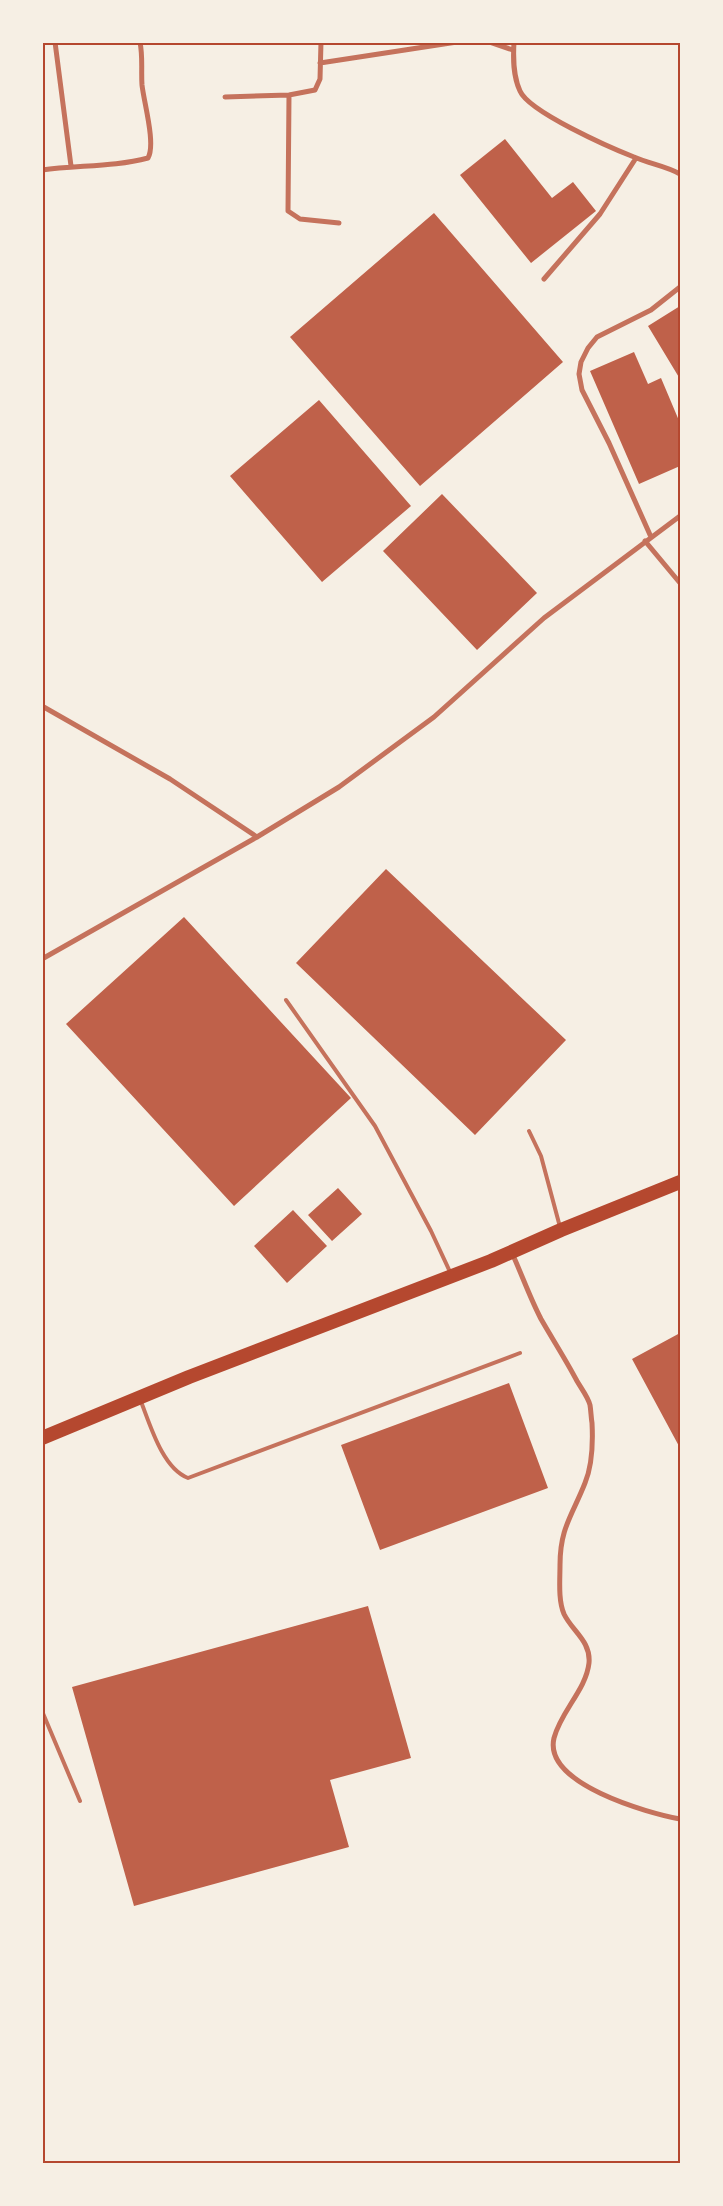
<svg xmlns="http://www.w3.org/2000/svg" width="723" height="2206" font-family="Poppins,sans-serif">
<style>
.building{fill:#bf614a}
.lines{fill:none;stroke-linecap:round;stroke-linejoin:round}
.service{stroke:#c5725c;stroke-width:4}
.minor{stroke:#c5725c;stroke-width:5}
.trunk{stroke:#b5482f;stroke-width:14}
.neatline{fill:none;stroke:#b5482f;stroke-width:2}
</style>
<rect width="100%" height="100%" fill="#f6efe4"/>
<path class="building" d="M505 139 552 198 573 182 596 211 531 263 460 175Z
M434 213 563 362 420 486 290 337Z
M680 306V379L648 326Z
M634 352 648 384 661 378 680 423V466L639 484 590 371Z
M319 400 411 506 322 582 230 476Z
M442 494 537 593 477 650 383 551Z
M386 869 566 1040 475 1135 296 963Z
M184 917 351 1098 234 1206 66 1024Z
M338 1188 362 1214 332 1241 308 1215Z
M293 1210 327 1246 287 1283 254 1246Z
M680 1333V1448L632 1359Z
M509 1383 548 1488 380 1550 341 1445Z
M368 1606 411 1758 330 1780 349 1847 134 1906 72 1687Z"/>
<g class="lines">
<path class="service" d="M286 1000 375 1126 431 1231 451 1274
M529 1131 541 1156 560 1227
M140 1399C150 1424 162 1468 188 1478L520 1353
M42 1711 80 1801"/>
<path class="minor" d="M55 42 71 166
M489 42 513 50
M514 42C513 59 513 76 520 91 529 112 611 148 634 157 650 164 666 166 680 174
M320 63 457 42
M289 95 288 211 300 219 339 223
M225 97 289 95 315 90 320 79 321 42
M42 170C77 165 114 167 148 158 156 144 144 103 142 85 141 71 143 57 140 42
M544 279 600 214 636 158
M651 537 609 443 582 390 579 374 581 362 588 348 597 337 651 310 680 287
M645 541 680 583
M42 706 170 779 257 837
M42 959 257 837 339 787 434 717 544 618 680 516
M512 1253C522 1275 530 1298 541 1319 553 1340 566 1360 577 1381 581 1388 588 1397 590 1405 591 1411 591 1417 592 1423 593 1442 592 1466 585 1483 572 1516 560 1528 560 1565 560 1580 558 1600 564 1614 572 1631 591 1641 589 1663 586 1690 561 1711 554 1738 543 1784 648 1813 680 1819"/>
<path class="trunk" d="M42 1438 189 1377 491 1261 561 1230 680 1182"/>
</g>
<rect width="723" height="2206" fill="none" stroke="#f6efe4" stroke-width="88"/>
<rect x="44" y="44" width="635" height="2118" class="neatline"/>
</svg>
